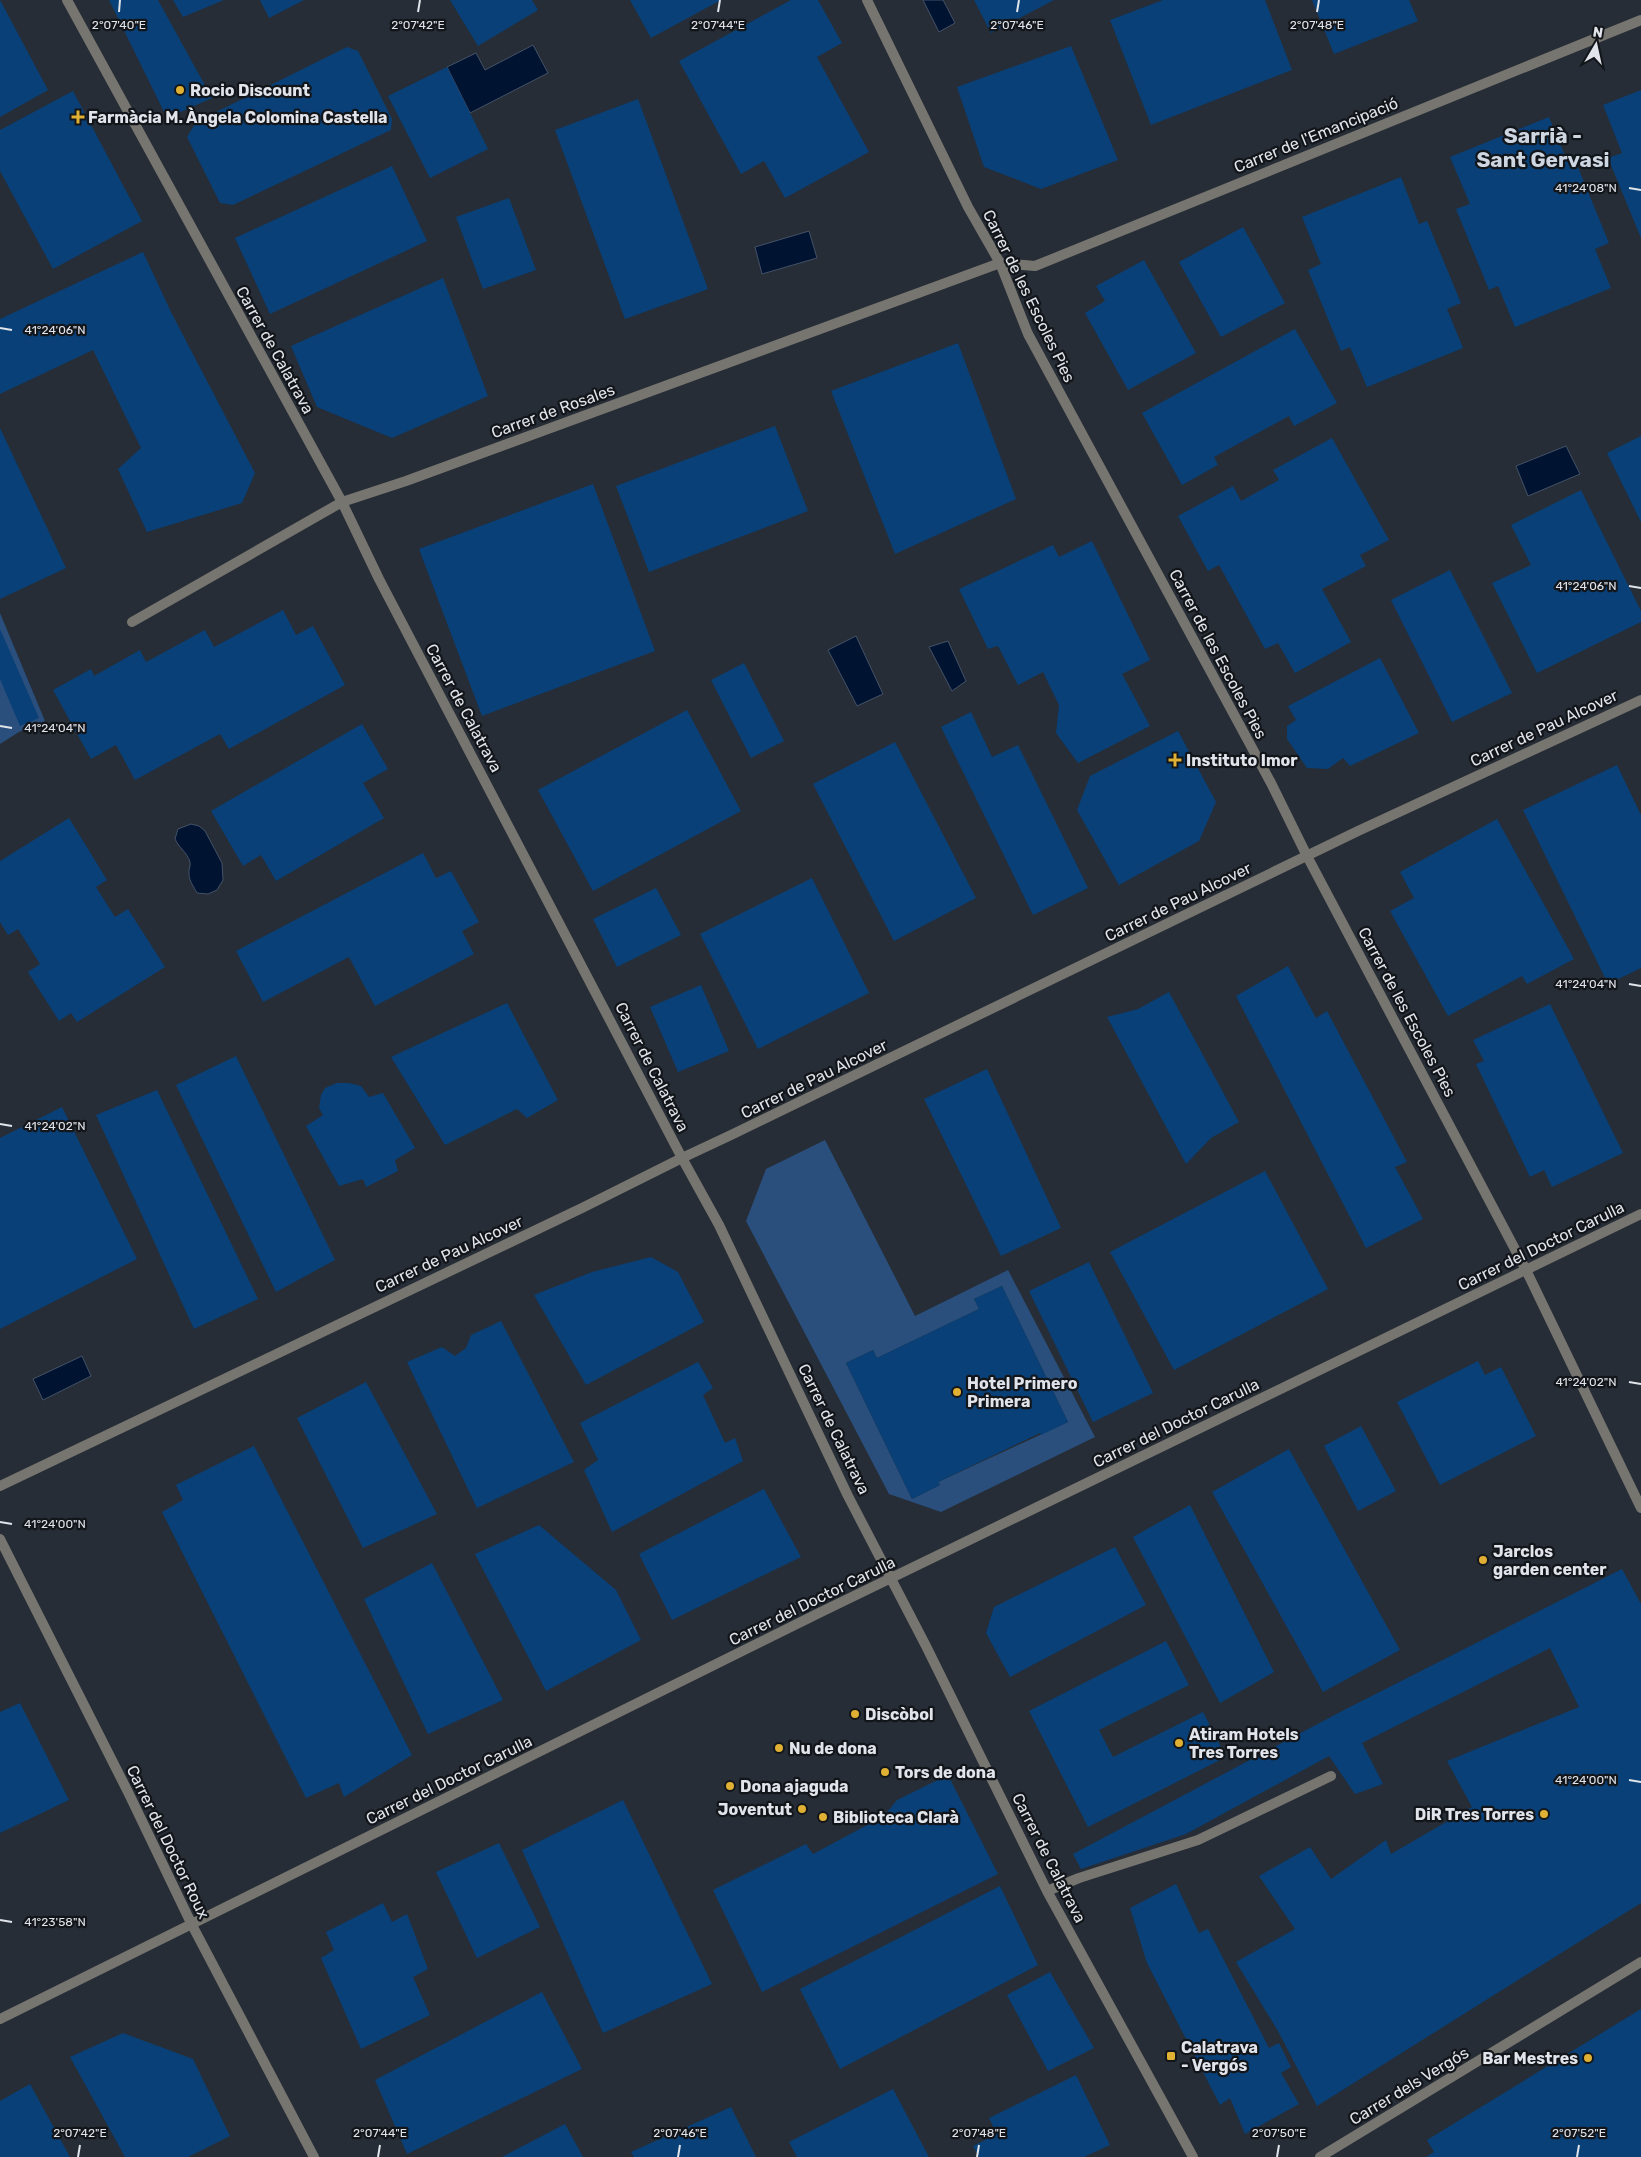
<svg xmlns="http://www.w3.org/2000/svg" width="1641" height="2157" font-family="Rubik,sans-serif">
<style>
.green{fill:#2a4f7c;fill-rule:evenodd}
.water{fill:#001330;stroke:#445268}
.building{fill:#094078}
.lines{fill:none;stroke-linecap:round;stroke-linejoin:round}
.street{stroke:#77756f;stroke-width:10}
.ticks{fill:none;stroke:#e1e5eb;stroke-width:2}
.poi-dot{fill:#dfb034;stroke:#121519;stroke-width:2}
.labels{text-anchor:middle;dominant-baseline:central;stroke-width:4.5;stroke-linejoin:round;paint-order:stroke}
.poi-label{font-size:16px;font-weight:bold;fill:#e1e5eb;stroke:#121519;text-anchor:start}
.street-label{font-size:16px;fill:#e1e5eb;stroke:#121519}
.district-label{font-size:21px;font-weight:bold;fill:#cdd6e1;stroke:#121519}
.ticks-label{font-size:12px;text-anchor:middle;fill:#e1e5eb;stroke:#121519;stroke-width:4.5;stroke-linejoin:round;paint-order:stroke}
</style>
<rect width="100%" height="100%" fill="#262d36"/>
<path class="green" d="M0 613 45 721 19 732 0 744Z
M825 1140 915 1316 1008 1270 1095 1437 941 1512 889 1494 746 1221 766 1169ZM1002 1286 1068 1422 938 1482 940 1485 912 1499 846 1363 873 1350 877 1358 979 1309 974 1299Z"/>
<path class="water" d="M923 0H943L955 23 939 32Z
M533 45 548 73 470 113 447 67 476 53 485 70Z
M809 231 817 258 762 274 755 247Z
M1566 446 1580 474 1528 496 1516 466Z
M856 636 883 694 857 706 828 650Z
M948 641 966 681 952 691 929 647Z
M191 824 199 826 205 831 222 863 223 880 217 890 208 894 197 893C194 887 189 881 189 874 188 870 191 866 190 862 187 852 179 848 175 839L178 829Z
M82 1356 91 1376 43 1400 33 1379Z"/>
<path class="building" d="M0 0 48 90 0 117Z
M109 0H158L212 98 167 118Z
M173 0H224L183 17Z
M260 0H304L269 18Z
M450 0H532L538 10 478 46Z
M630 0H721L651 38Z
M791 0H818L842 43 817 57 869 152 785 198 764 161 741 174 679 61Z
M974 0H1054L991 33Z
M1163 0H1265L1292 70 1151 125 1110 20Z
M1312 0H1409L1418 21 1334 54Z
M1071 46 1118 160 1041 189 984 167 957 87Z
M347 47 358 51 392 119 391 130 233 205 220 203 187 137 196 122Z
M447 67 488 149 430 178 388 96Z
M1641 90V238L1608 158 1622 153 1603 105Z
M73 91 142 221 53 269 0 171V130Z
M638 99 708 289 625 319 555 130Z
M1549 117 1568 163 1575 160 1609 243 1595 249 1611 288 1515 327 1498 286 1489 290 1456 209 1470 204 1450 157Z
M392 166 427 241 270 314 235 238Z
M1401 177 1419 224 1427 221 1461 303 1447 309 1463 348 1367 387 1350 347 1341 351 1308 270 1321 264 1302 217Z
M509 198 536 270 483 289 456 217Z
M1243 227 1285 303 1221 337 1179 262Z
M143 252 172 314 255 473 242 503 147 532 118 469 141 448 93 350 0 394V319Z
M1144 260 1196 353 1128 390 1085 313 1105 301 1096 286Z
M443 278 488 396 392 438 317 407 291 346Z
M1295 329 1337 403 1294 426 1289 416 1214 457 1218 465 1182 485 1142 413Z
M958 343 1016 499 895 554 831 391Z
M775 426 808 511 649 572 616 486Z
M0 428 66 568 0 599Z
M1641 436V522L1607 453Z
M1332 438 1389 540 1360 555 1366 566 1322 589 1351 642 1295 673 1278 643 1265 649 1219 565 1208 571 1178 516 1233 486 1241 501 1279 480 1273 470Z
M593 484 655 651 482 716 419 549Z
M1581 490 1641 611V622L1537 673 1492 583 1531 565 1511 525Z
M1092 541 1150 660 1122 674 1150 726 1078 763 1056 733 1059 705 1043 672 1018 685 998 646 988 649 959 589 1053 545 1059 557Z
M1450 570 1512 693 1452 722 1391 600Z
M283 610 296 635 313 626 345 685 229 749 220 734 135 780 116 745 91 759 53 690 91 669 94 676 140 650 146 662 205 630 214 647Z
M0 629 39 718 20 726 0 679Z
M1380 658 1419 733 1350 766 1343 758 1328 769 1307 768 1287 739V726L1296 720 1288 706Z
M744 663 784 741 751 758 711 680Z
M687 710 741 811 593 891 538 790Z
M971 712 992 757 1018 745 1088 888 1033 915 941 727Z
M362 724 388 769 363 783 384 818 276 881 261 855 243 866 211 811Z
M1178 731 1216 802 1199 841 1119 885 1077 810 1090 776Z
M895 742 976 898 894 941 813 784Z
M1617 765 1641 815V968L1608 984 1523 810Z
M69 818 107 880 96 887 115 917 128 909 165 967 77 1022 71 1013 59 1021 28 972 40 964 18 929 8 935 0 922V861Z
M1497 819 1574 959 1527 984 1522 976 1448 1016 1390 911 1414 898 1400 872Z
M423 853 436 878 451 871 479 922 462 931 474 954 375 1006 349 957 263 1002 236 951Z
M812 878 869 993 758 1049 700 934Z
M656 888 681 935 617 967 593 919Z
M1288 966 1316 1018 1327 1011 1407 1162 1395 1167 1423 1219 1366 1248 1236 996Z
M701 985 729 1051 678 1072 650 1007Z
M1169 992 1239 1122 1211 1138 1186 1164 1107 1017 1138 1009Z
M507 1003 558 1100 527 1118 517 1109 445 1145 391 1057Z
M1550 1004 1623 1153 1552 1187 1544 1170 1530 1177 1476 1064 1484 1061 1473 1040Z
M236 1056 335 1260 276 1292 176 1085Z
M987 1069 1061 1228 1001 1256 924 1099Z
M337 1083H349L361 1086 369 1097 383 1093 415 1148 395 1160 398 1171 366 1187 363 1179 339 1186 306 1126 323 1115 319 1108 321 1095 325 1088Z
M157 1090 258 1299 194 1329 96 1115Z
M62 1107 137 1259 0 1329V1138Z
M1265 1171 1328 1289 1174 1370 1110 1252Z
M651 1257 678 1272 704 1322 586 1385 534 1295 592 1272Z
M1089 1262 1153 1393 1093 1422 1029 1291Z
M1002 1286 1068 1422 1041 1435 1040 1433 938 1482 940 1485 912 1499 846 1363 873 1350 877 1358 979 1309 974 1299Z
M501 1321 574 1462 477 1508 407 1362 442 1347 455 1356 466 1348 471 1335Z
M1478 1361 1485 1375 1501 1367 1536 1436 1440 1485 1397 1402Z
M698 1362 713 1388 703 1395 725 1443 735 1438 743 1461 612 1532 584 1470 598 1460 580 1423Z
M366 1382 437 1514 363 1548 297 1418Z
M1361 1426 1396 1491 1358 1511 1324 1446Z
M254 1446 412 1755 344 1797 339 1783 306 1798 162 1512 183 1500 176 1485Z
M1289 1449 1400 1650 1323 1692 1212 1492Z
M764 1489 801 1557 672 1620 639 1554Z
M1190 1505 1274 1672 1220 1703 1133 1537Z
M539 1525 616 1590 641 1640 546 1691 475 1554Z
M1115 1547 1146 1605 1010 1677 986 1633 994 1607Z
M432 1563 503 1700 428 1734 364 1599Z
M1622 1569 1641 1604V1903L1317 2106 1278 2031 1236 1962 1295 1929 1259 1876 1310 1847 1331 1879 1386 1840 1391 1854 1472 1807 1447 1761 1579 1707 1550 1648 1362 1743 1383 1784 1355 1794 1329 1756 1186 1834 1081 1869 1073 1854 1344 1710Z
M1166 1641 1189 1685 1099 1730 1113 1757 1203 1712 1226 1757 1088 1827 1029 1711Z
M20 1703 69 1800 0 1833V1712Z
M948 1775 998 1874 762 1992 713 1890 806 1844 813 1854 884 1816 897 1800Z
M623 1800 712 1984 603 2033 522 1850Z
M499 1843 540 1927 477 1958 436 1872Z
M1176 1884 1199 1933 1208 1929 1269 2048 1279 2043 1291 2067 1281 2073 1299 2104 1245 2134 1230 2098 1220 2105 1147 1963 1130 1908Z
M1000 1886 1038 1965 840 2069 800 1989Z
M383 1903 392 1922 407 1914 428 1969 413 1977 430 2015 361 2049 321 1958 334 1950 326 1932Z
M1050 1972 1094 2048 1048 2071 1007 1995Z
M542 1992 582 2069 407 2154 375 2080Z
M1641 2009V2157H1426L1434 2152 1427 2140Z
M123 2033 193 2059 230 2136 188 2157H125L70 2057Z
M1076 2075 1110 2145 1084 2157H979L973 2146 997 2134 989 2118Z
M30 2084 70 2157H0V2101Z
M893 2089 929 2157H797L789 2142Z
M731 2107 756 2157H634L631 2152Z
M565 2124 583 2157H502Z"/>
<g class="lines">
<path class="street" d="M67 0 342 502 379 579 682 1158 719 1225 848 1496 926 1646 1047 1891 1193 2157
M867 0 968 207 1000 263 1028 334 1271 783 1307 856 1526 1270 1641 1508
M132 622 342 502 406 481 1000 263 1035 266 1641 20
M0 1486 582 1208 682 1158 731 1135 1358 831 1641 700
M0 1539 129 1794 192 1925 314 2157
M1047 1891 1079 1878 1198 1840 1331 1776
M0 2019 821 1612 1641 1214
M1320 2157 1641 1962"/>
</g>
<path class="ticks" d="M119 12 120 0M418 12 420 0M718 12 720 0M1017 12 1019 0M1317 12 1319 0M1629 188 1641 190M0 328 12 330M1629 586 1641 588M0 726 12 728M1629 984 1641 986M0 1124 12 1126M1629 1382 1641 1384M0 1522 12 1524M1629 1780 1641 1782M0 1920 12 1922M78 2157 80 2145M378 2157 380 2145M678 2157 680 2145M977 2157 979 2145M1277 2157 1279 2145M1577 2157 1579 2145"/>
<g class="poi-dot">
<circle cx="180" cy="90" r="5"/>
<path d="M75.5 109.5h5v5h5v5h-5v5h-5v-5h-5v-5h5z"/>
<path d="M1172.5 752.5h5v5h5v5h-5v5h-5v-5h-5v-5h5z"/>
<circle cx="957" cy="1392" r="5"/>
<circle cx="1483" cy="1560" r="5"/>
<circle cx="855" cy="1714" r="5"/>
<circle cx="1179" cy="1743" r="5"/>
<circle cx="779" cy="1748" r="5"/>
<circle cx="885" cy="1772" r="5"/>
<circle cx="730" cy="1786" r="5"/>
<circle cx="802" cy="1809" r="5"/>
<circle cx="1544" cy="1814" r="5"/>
<circle cx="823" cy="1817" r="5"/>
<rect x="1166" y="2051" width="10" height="10" rx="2.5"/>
<circle cx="1588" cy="2058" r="5"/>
</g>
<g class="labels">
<g class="poi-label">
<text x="190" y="90">Rocio Discount</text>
<text x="88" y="117">Farmàcia M. Àngela Colomina Castella</text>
<text x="1186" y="760">Instituto Imor</text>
<text x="967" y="1383">Hotel Primero<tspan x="967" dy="18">Primera</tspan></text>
<text x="1493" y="1551">Jarclos<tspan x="1493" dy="18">garden center</tspan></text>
<text x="865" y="1714">Discòbol</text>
<text x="1189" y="1734">Atiram Hotels<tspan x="1189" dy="18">Tres Torres</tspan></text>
<text x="789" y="1748">Nu de dona</text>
<text x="895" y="1772">Tors de dona</text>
<text x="740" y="1786">Dona ajaguda</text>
<text x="792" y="1809" text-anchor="end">Joventut</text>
<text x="1534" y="1814" text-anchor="end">DiR Tres Torres</text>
<text x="833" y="1817">Biblioteca Clarà</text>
<text x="1181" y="2047">Calatrava<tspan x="1181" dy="18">- Vergós</tspan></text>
<text x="1578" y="2058" text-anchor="end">Bar Mestres</text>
</g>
<g class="street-label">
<text transform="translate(1316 135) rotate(-22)">Carrer de l'Emancipació</text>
<text transform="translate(1029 296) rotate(64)">Carrer de les Escoles Pies</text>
<text transform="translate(275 350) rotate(61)">Carrer de Calatrava</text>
<text transform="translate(553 411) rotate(-20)">Carrer de Rosales</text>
<text transform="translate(1218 654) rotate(62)">Carrer de les Escoles Pies</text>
<text transform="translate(464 708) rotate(62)">Carrer de Calatrava</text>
<text transform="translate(1544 728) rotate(-25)">Carrer de Pau Alcover</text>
<text transform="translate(1178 902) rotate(-26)">Carrer de Pau Alcover</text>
<text transform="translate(1407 1012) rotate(62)">Carrer de les Escoles Pies</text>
<text transform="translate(652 1067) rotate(63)">Carrer de Calatrava</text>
<text transform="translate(814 1079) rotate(-26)">Carrer de Pau Alcover</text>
<text transform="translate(1541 1246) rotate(-26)">Carrer del Doctor Carulla</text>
<text transform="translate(449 1254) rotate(-25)">Carrer de Pau Alcover</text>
<text transform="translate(1176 1423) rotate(-26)">Carrer del Doctor Carulla</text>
<text transform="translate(834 1429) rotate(64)">Carrer de Calatrava</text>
<text transform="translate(812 1601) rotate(-26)">Carrer del Doctor Carulla</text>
<text transform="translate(449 1780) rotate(-26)">Carrer del Doctor Carulla</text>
<text transform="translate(168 1842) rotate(64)">Carrer del Doctor Roux</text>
<text transform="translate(1049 1858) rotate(63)">Carrer de Calatrava</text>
<text transform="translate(1409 2086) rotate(-31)">Carrer dels Vergós</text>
</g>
<g class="district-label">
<text x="1543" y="135">Sarrià -<tspan x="1543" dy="24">Sant Gervasi</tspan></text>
</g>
</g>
<g class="ticks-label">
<text x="119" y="29">2°07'40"E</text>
<text x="418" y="29">2°07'42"E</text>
<text x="718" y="29">2°07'44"E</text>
<text x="1017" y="29">2°07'46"E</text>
<text x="1317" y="29">2°07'48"E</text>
<text x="1586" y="192">41°24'08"N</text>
<text x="55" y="334">41°24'06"N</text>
<text x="1586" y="590">41°24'06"N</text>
<text x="55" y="732">41°24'04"N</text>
<text x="1586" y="988">41°24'04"N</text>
<text x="55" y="1130">41°24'02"N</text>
<text x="1586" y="1386">41°24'02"N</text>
<text x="55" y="1528">41°24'00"N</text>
<text x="1586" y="1784">41°24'00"N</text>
<text x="55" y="1926">41°23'58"N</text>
<text x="80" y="2137">2°07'42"E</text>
<text x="380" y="2137">2°07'44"E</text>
<text x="680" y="2137">2°07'46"E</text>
<text x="979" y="2137">2°07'48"E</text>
<text x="1279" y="2137">2°07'50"E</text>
<text x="1579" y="2137">2°07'52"E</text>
</g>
<g transform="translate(1596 45) rotate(9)" stroke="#121519" stroke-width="4" paint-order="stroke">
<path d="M0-4L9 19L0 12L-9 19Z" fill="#e1e5eb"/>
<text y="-8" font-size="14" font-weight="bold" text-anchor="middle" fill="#e1e5eb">N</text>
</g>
</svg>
